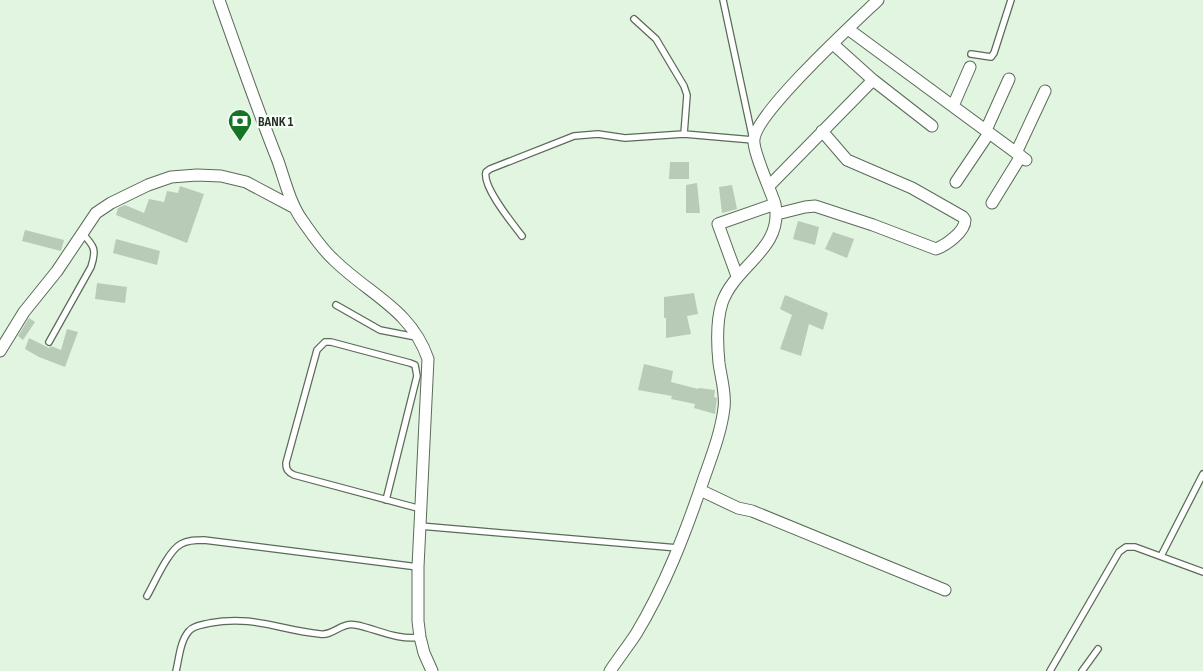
<svg xmlns="http://www.w3.org/2000/svg" width="1203" height="671" font-family="'Sofia Sans Condensed',sans-serif">
<style>
.building{fill:#b8cbb7}
.lines{fill:none;stroke-linecap:round;stroke-linejoin:round}
.lane-casing{stroke:#5a6b59;stroke-width:8}
.street-casing{stroke:#5a6b59;stroke-width:13}
.lane{stroke:#fff;stroke-width:5.5}
.street{stroke:#fff;stroke-width:11}
.labels{text-anchor:middle;dominant-baseline:central;stroke-width:4.5;stroke-linejoin:round;paint-order:stroke}
.poi-label{font-size:14px;font-weight:bold;fill:#252c25;stroke:#f6fef6;text-anchor:start}
</style>
<rect width="100%" height="100%" fill="#e1f5e1"/>
<path class="building" d="M670 162H689V179H669Z
M697 183 700 213H686V185Z
M732 185 737 209 722 213 719 187Z
M180 186 204 194 187 243 116 215 118 208 125 205 144 213 149 199 164 202 167 191 178 193Z
M798 221 819 227 815 245 793 239Z
M25 230 64 240 61 251 22 241Z
M833 232 854 239 847 258 825 249Z
M116 239 160 251 157 265 113 253Z
M97 283 127 287 125 303 95 299Z
M694 293 698 314 687 316 691 334 666 338V318H664V297Z
M785 295 828 313 823 330 809 324 801 356 780 349 792 315 780 309Z
M29 318 35 322 23 340 18 336Z
M67 329 78 332 65 367 39 357 25 349 29 338 49 348 51 346 61 350Z
M644 364 673 371 671 382 698 389 699 388 715 390 714 397 717 398 715 414 694 408 695 404 671 399 672 396 638 390Z"/>
<g class="lines">
<g class="lane-casing">
<path id="lane" d="M634 19 656 39 684 86 687 95 684 134
M971 54 991 57 994 53 1011 0
M522 236C513 224 482 187 486 172L490 169 574 136 598 134 625 138 684 134 753 140 723 0
M336 305 380 330 416 337
M49 342 91 267C97 249 94 246 82 233
M386 500 417 376 415 365 410 363 331 342H325L317 350 286 463C286 470 288 472 294 475L421 509
M420 526 678 548
M1161 556 1203 474
M147 596C155 582 168 551 181 544 188 540 196 540 204 540L418 567
M176 671C179 659 180 641 189 631 194 625 203 625 210 623 254 615 279 630 320 634 334 636 340 622 356 625 377 629 398 641 420 637
M1050 671 1119 552 1126 547H1135L1203 572
M1082 671 1098 649"/>
</g>
<g class="street-casing">
<path id="street" d="M219 0C238 54 257 108 278 161 285 181 290 203 302 220 312 234 321 248 333 259 368 294 411 309 428 359L418 567V621L420 637 424 653 432 671
M848 29 1026 160
M833 44 873 80 932 126
M953 106 970 67
M986 130 1009 79
M1016 153 1045 91
M956 182 989 133
M769 186 873 80
M992 203 1021 156
M777 214 805 207 815 206 873 225 936 249C946 245 965 232 965 220L963 217 912 188 847 160 822 131
M737 276 718 224 775 204
M0 351 24 312 57 271 96 213 111 203 148 185 171 177 197 175 221 176 246 182 295 208
M700 490 738 508 752 511 945 590
M610 671C618 659 628 646 636 634 665 586 685 534 703 481 711 458 721 433 724 408 726 393 721 378 719 363 717 343 716 322 722 303 735 265 784 249 775 204 771 191 752 150 754 139 757 112 854 23 878 0"/>
</g>
<use href="#lane" class="lane"/>
<use href="#street" class="street"/>
</g>
<defs>
<g id="bank-pin" transform="scale(1.25)"><path d="M0 17L-7.5 6A9.5 9.5 0 1 1 7.5 6Z" fill="#167524" stroke="#f6fef6"/><path d="M-6-4H6V4H-6ZM0-2.3a2.3 2.3 0 1 0 0 4.6a2.3 2.3 0 1 0 0-4.6Z" fill="#fff"/></g>
</defs>
<g fill-rule="evenodd">
<use href="#bank-pin" x="240" y="121"/>
</g>
<g class="labels">
<g class="poi-label">
<text x="258" y="121">BANK 1</text>
</g>
</g>
</svg>
